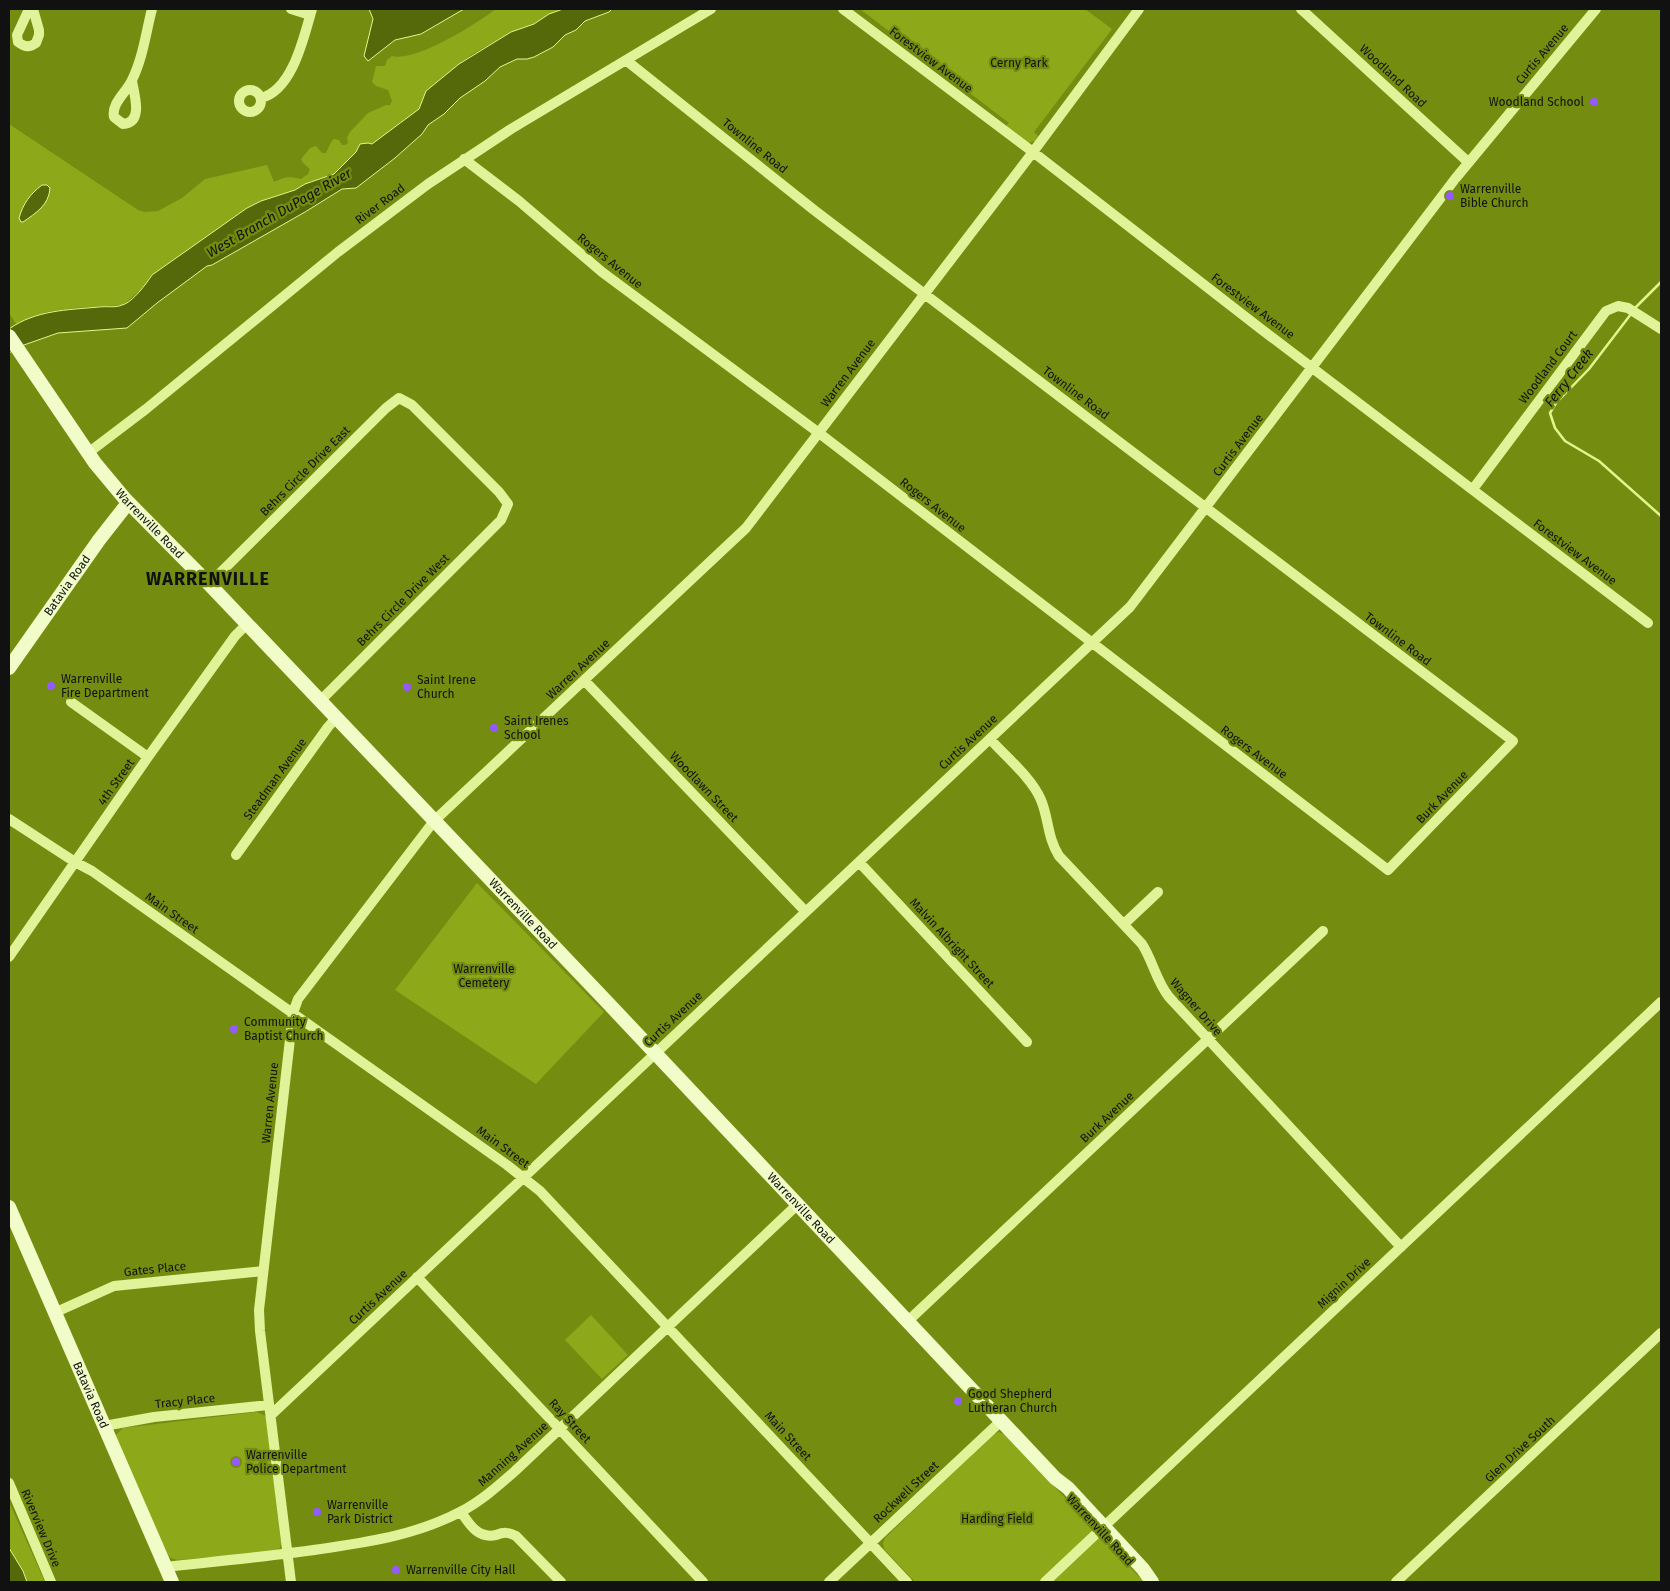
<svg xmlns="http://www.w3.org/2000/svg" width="1670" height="1591" font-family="'Fira Sans',sans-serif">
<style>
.green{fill:#8da818}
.water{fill:#55690a;stroke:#e3f58b}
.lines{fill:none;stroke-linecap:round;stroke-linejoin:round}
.stream{stroke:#e3f58b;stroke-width:2.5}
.minor{stroke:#e1f299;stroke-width:10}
.secondary{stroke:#f1fcc8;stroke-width:14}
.poi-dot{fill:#945aff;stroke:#748d11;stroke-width:2}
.labels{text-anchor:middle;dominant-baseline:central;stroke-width:4.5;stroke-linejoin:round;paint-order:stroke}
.street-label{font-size:12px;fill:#111;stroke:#748d11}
.park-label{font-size:12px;fill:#111;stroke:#748d11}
.poi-label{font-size:12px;fill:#111;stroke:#748d11;text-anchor:start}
.water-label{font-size:14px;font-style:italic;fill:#111;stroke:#748d11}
.district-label{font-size:18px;font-weight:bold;letter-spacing:1px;fill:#111;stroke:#748d11}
</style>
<rect width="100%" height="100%" fill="#748d11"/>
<path class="green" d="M496 9H563L549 14 534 24 511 32 471 55 427 90 419 109 372 145 359 147 356 152 334 174 305 184 295 190 261 201 247 208 152 275 145 286 123 305 74 308 47 312 16 324 9 313V124L138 210 145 212 158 211 182 198 205 179 267 165 274 182C285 177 288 176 301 179L308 174 310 169 303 163 301 159 310 148 316 146 322 153H326L331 142 334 139 339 140 342 145H345L348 143 347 137 350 132 368 113 386 105H390L392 101 388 90 376 86 372 82 376 66H385L387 60 392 56C416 62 476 24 496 9Z
M860 9H1085L1112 29 1034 132 1038 136 1035 141 1028 143 1005 127 1009 123Z
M477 883 604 1012 536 1084 395 990Z
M591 1315 628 1355 602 1379 565 1340Z
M257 1412 266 1416 281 1543 280 1548 273 1552 178 1560 171 1558 166 1554 116 1439V1435L123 1428Z
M999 1432 1006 1435 1144 1582H915L884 1549 883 1543 885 1538 992 1435Z
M9 1502 45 1582H9Z"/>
<path class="water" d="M369 9H464L421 34 395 40 368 61 364 56 373 19Z
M563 9H612L609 12 585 21 576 30 565 35 553 47 534 57 527 59H517L500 67 485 81 460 98 444 114 428 125 422 134 395 158 356 188 342 189 305 212 212 265 207 266 157 303 127 328 58 333 21 346 9 353V329C36 310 67 310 99 307 106 306 116 308 122 305 132 303 147 283 152 275L247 208 261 201 295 190 305 184 334 174 356 152 360 144 368 143 372 144 419 109 426 91 459 64 511 32 534 24 549 14Z
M42 185H47L50 188C49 205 36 213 23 222H21L19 218C23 204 30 194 42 185Z
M9 1548 23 1571 27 1582H9Z"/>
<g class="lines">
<path class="stream" d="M1634 309 1661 282
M1631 314 1589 369 1556 403 1550 413 1555 428 1565 441 1599 461 1661 516"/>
<path class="minor" d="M29 9 17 35 18 42C25 47 29 48 36 43L39 35V30L33 9
M291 9 310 15
M843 9 1033 152 1261 329 1648 623
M1301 9 1468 162
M132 81C134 94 144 123 123 124L114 117C111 103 127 92 132 80 143 58 146 32 152 9
M239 101a11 11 0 1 1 22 0a11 11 0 1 1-22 0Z
M261 98C293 90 304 36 312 9
M464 159 519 201 602 272 819 433 1388 870 1513 741 814 210 627 61
M88 453 146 409 338 252 428 184 511 129 711 9
M1473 489 1606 311 1618 306 1628 308 1661 329
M209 584 386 408 399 398 412 405 499 492 508 504 501 520 320 701
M584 680 806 912
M71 702 148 757
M990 739C1006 757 1032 778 1041 800 1049 819 1047 837 1059 856L1142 944C1153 961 1156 981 1169 997L1401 1247
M9 819 75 862 92 871 507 1165 540 1191 907 1582
M236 855 328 727 336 718
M859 862 1027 1042
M1124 924 1158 892
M9 957 148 757 235 636 247 624
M417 1277 703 1582
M54 1313 114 1286 263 1271
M908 1321 1323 931
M271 1415 1130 607 1455 179 1596 9
M104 1426 154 1417 269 1405
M9 1483 51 1582
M461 1512C470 1525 478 1539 496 1535 504 1532 508 1532 516 1536L561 1582
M165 1567C220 1561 274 1556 328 1548 374 1541 418 1534 460 1512 480 1502 498 1486 515 1471L798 1204
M291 1582 260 1331 259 1310 293 1013 298 999 434 821 746 528 1033 152 1139 9
M829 1582 1001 1421
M1045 1582 1661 1002
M1396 1582 1661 1333"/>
<g class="secondary">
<path id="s1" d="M9 336 95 463 125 499 209 584 608 1003 1055 1478 1068 1488 1143 1569 1152 1582"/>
<path id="s2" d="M9 668 99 540 128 503"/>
<path id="s3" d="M9 1207 172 1582"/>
</g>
</g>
<g class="poi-dot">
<circle cx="1594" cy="102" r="5"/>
<circle cx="1450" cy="196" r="5"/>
<circle cx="51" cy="686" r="5"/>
<circle cx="407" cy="687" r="5"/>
<circle cx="494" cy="728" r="5"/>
<circle cx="234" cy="1029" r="5"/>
<circle cx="958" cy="1401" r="5"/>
<circle cx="236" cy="1462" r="5"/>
<circle cx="317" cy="1512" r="5"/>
<circle cx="396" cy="1570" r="5"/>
</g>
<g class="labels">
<g class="street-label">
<text transform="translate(1542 54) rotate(-50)">Curtis Avenue</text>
<text transform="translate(931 60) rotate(37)">Forestview Avenue</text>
<text transform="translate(1393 76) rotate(43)">Woodland Road</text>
<text transform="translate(755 146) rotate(39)">Townline Road</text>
<text transform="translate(380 204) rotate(-37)">River Road</text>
<text transform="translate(610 261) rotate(39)">Rogers Avenue</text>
<text transform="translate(1253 306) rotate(37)">Forestview Avenue</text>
<text transform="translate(1548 367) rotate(-53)">Woodland Court</text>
<text transform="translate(848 373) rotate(-53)">Warren Avenue</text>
<text transform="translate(1076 393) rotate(37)">Townline Road</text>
<text transform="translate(1238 445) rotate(-53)">Curtis Avenue</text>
<text transform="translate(305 471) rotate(-45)">Behrs Circle Drive East</text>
<text transform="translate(933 505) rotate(38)">Rogers Avenue</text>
<text stroke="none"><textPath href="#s1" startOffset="235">Warrenville Road</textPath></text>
<text transform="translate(1575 552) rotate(37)">Forestview Avenue</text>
<text stroke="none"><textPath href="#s2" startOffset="101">Batavia Road</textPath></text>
<text transform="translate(403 600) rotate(-45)">Behrs Circle Drive West</text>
<text transform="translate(1398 639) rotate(37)">Townline Road</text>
<text transform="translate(578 669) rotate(-43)">Warren Avenue</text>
<text transform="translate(968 742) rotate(-43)">Curtis Avenue</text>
<text transform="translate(1254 752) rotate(37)">Rogers Avenue</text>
<text transform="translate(275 779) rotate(-54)">Steadman Avenue</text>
<text transform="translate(116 782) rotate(-55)">4th Street</text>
<text transform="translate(704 787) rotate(46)">Woodlawn Street</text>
<text transform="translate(1442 797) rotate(-46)">Burk Avenue</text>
<text transform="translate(172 913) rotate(35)">Main Street</text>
<text stroke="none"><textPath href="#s1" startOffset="775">Warrenville Road</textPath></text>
<text transform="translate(952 943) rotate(47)">Malvin Albright Street</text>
<text transform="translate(1196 1007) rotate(49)">Wagner Drive</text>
<text transform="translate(673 1019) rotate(-43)">Curtis Avenue</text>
<text transform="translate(270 1103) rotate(-84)">Warren Avenue</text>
<text transform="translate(1107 1117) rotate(-43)">Burk Avenue</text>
<text transform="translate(503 1147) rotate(36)">Main Street</text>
<text stroke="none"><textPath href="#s1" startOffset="1180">Warrenville Road</textPath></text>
<text transform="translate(155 1269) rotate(-6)">Gates Place</text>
<text transform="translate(1344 1283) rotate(-43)">Mignin Drive</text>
<text transform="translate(378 1297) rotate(-43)">Curtis Avenue</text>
<text stroke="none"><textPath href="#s3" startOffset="205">Batavia Road</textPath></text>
<text transform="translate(185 1401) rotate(-6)">Tracy Place</text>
<text transform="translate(570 1421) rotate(47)">Ray Street</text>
<text transform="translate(788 1436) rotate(47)">Main Street</text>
<text transform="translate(1520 1449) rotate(-43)">Glen Drive South</text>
<text transform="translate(513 1454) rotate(-42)">Manning Avenue</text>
<text transform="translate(906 1492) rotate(-43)">Rockwell Street</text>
<text transform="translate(41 1528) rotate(67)">Riverview Drive</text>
<text transform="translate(1100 1530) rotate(47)">Warrenville Road</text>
</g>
<g class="park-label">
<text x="1019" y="63">Cerny Park</text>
<text x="484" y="969">Warrenville<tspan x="484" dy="14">Cemetery</tspan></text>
<text x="997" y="1519">Harding Field</text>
</g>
<g class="poi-label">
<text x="1584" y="102" text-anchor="end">Woodland School</text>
<text x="1460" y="189">Warrenville<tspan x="1460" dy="14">Bible Church</tspan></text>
<text x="61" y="679">Warrenville<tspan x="61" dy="14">Fire Department</tspan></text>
<text x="417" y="680">Saint Irene<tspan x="417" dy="14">Church</tspan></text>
<text x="504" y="721">Saint Irenes<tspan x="504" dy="14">School</tspan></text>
<text x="244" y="1022">Community<tspan x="244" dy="14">Baptist Church</tspan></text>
<text x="968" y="1394">Good Shepherd<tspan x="968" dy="14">Lutheran Church</tspan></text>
<text x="246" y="1455">Warrenville<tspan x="246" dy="14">Police Department</tspan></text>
<text x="327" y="1505">Warrenville<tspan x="327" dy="14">Park District</tspan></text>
<text x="406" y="1570">Warrenville City Hall</text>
</g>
<g class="water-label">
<text transform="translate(279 213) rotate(-30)">West Branch DuPage River</text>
<text transform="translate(1569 378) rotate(-52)">Ferry Creek</text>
</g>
<g class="district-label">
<text x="208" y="579">WARRENVILLE</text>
</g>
</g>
<rect width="1670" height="1591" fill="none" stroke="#111111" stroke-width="20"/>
</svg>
